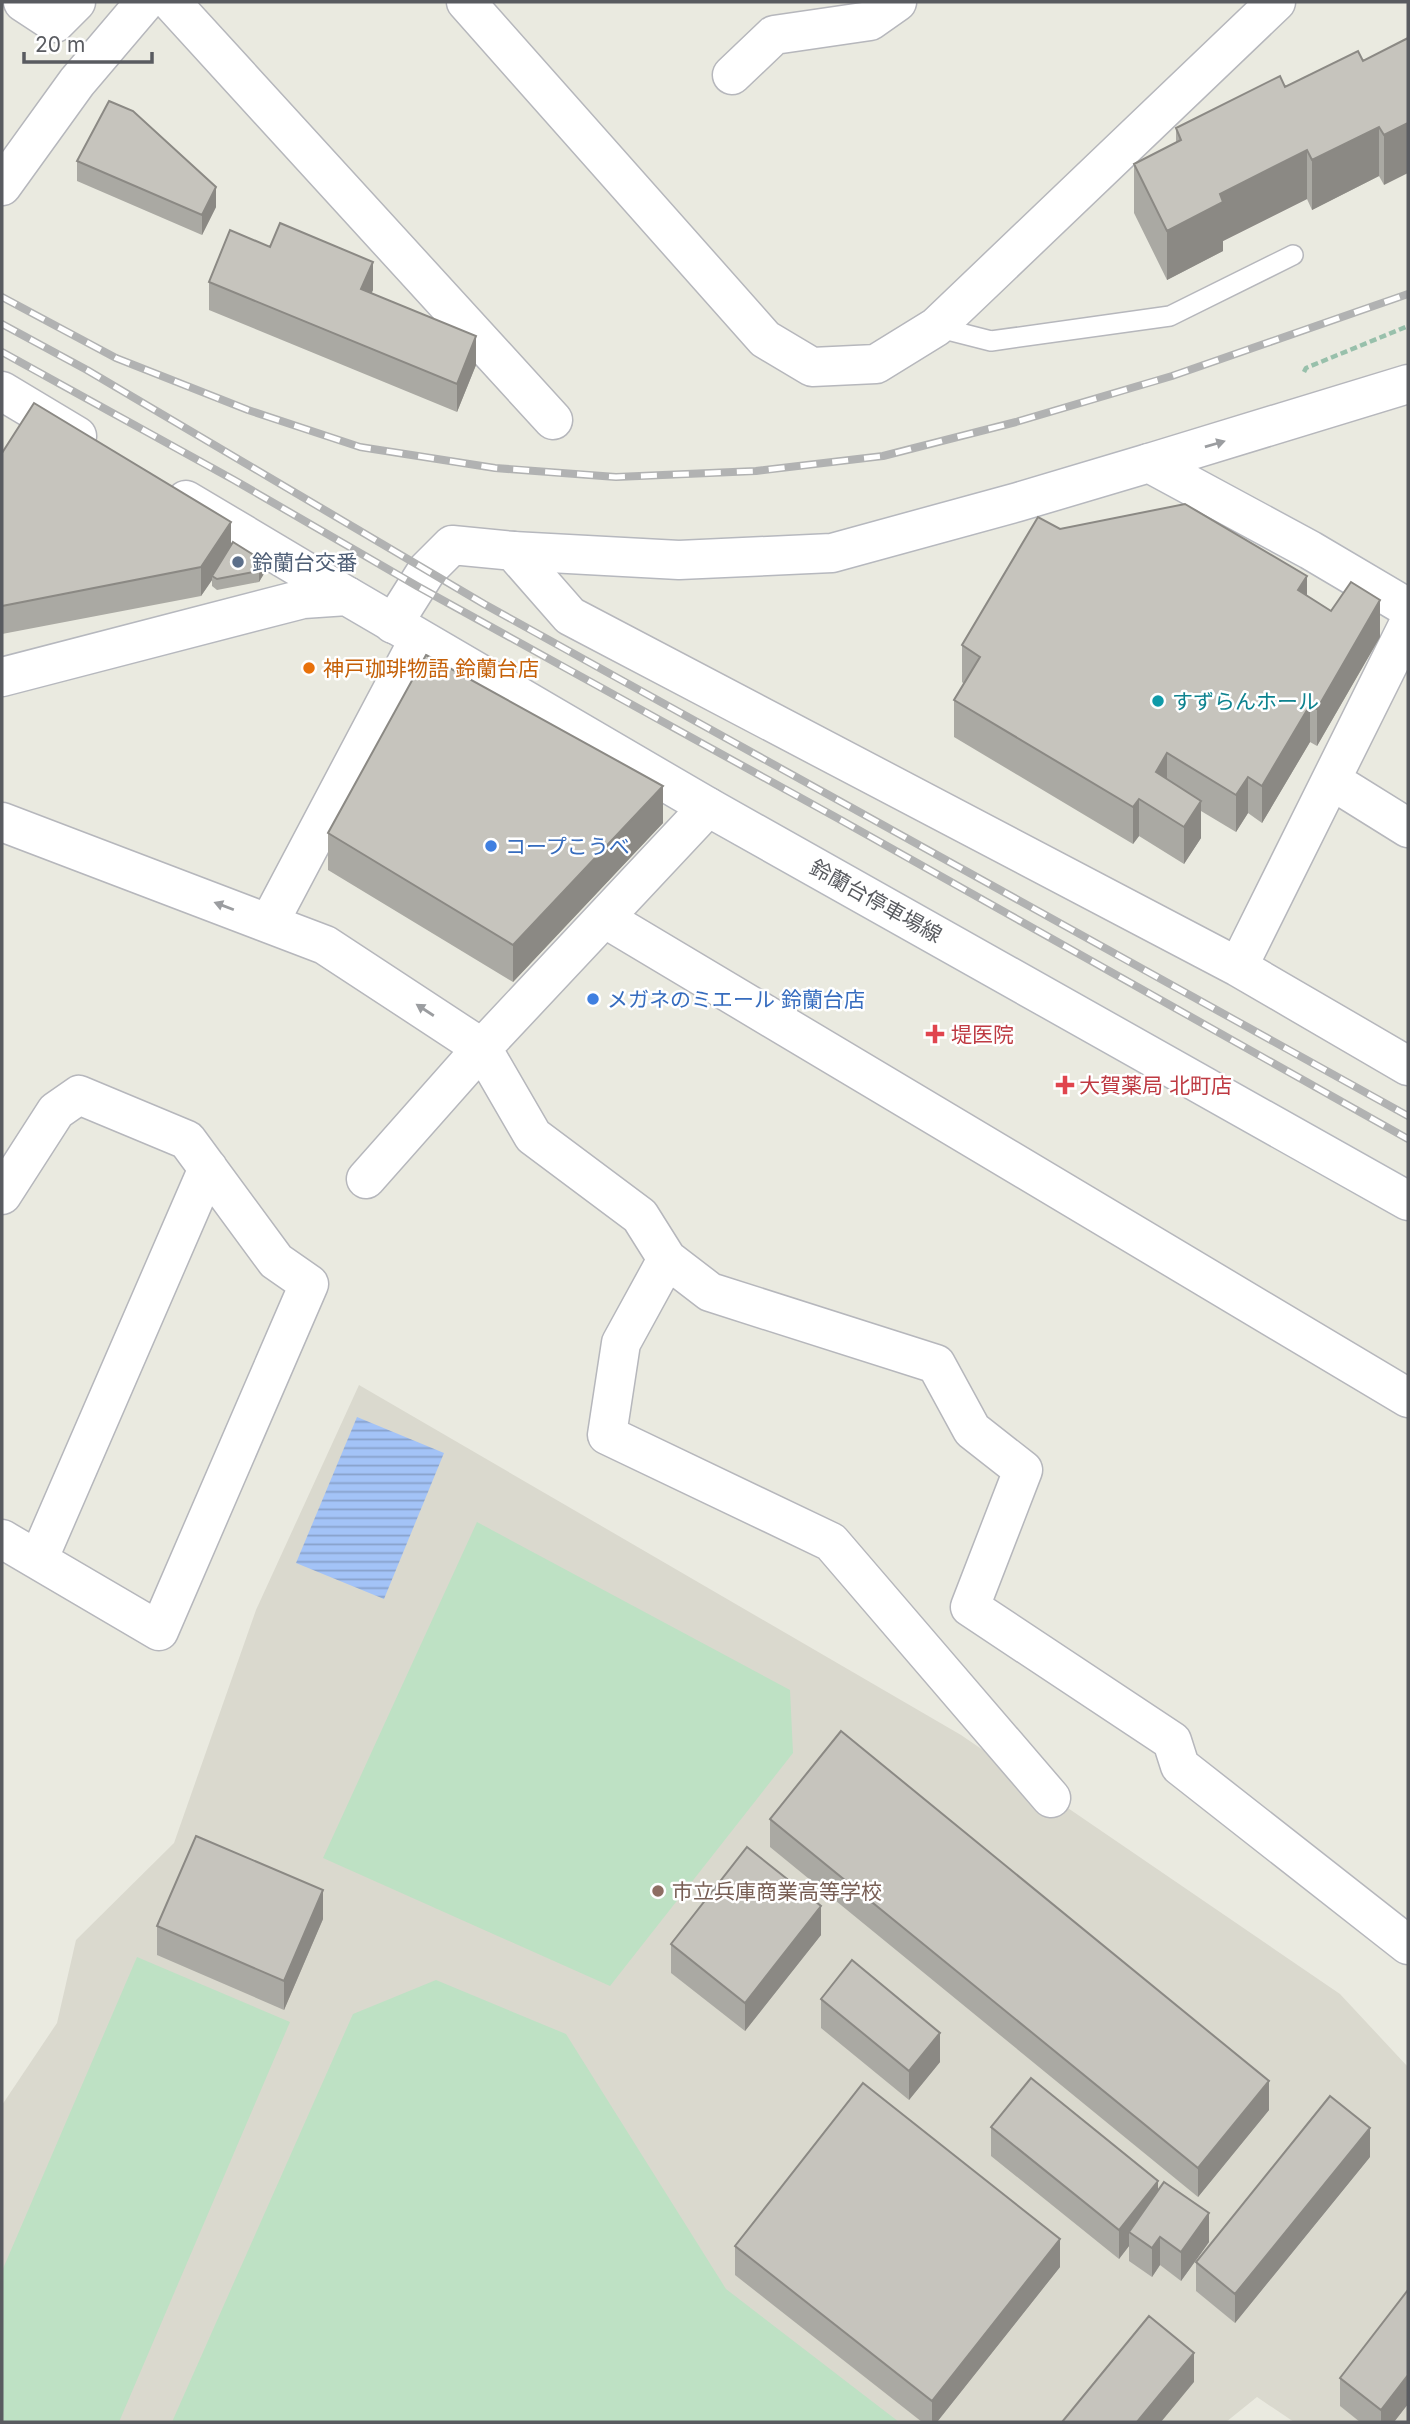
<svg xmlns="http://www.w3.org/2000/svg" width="1410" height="2424" font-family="Inter,'Noto Sans JP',sans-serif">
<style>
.education{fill:#dad9ce}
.grass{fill:#bee1c4}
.water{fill:url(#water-rules)}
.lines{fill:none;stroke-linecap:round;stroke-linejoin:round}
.lane-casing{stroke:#b6b7bc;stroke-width:22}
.street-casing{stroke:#b6b7bc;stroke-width:41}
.secondary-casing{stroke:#b6b8be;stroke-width:41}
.path{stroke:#98c0ab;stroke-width:4.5;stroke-dasharray:7 3.5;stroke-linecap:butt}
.lane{stroke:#fff;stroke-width:19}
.street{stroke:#fff;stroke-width:38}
.secondary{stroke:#fff;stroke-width:38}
.rail-casing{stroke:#b1b2b2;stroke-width:8}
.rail{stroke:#fff;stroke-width:5;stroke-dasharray:16;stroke-linecap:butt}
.wall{fill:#aaa9a3}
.shaded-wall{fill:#8b8984}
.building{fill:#c6c4bd;stroke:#8b8984;stroke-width:2}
.oneway{fill:#9b9da0}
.service-dot{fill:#5c6f8a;stroke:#fff;stroke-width:2.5}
.food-dot{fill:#e8710a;stroke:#fff;stroke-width:2.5}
.culture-dot{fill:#0f9aa8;stroke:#fff;stroke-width:2.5}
.shop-dot{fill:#3f7fe0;stroke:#fff;stroke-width:2.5}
.health-dot{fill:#e0444e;stroke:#fff;stroke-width:2.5}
.education-dot{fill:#8d6e63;stroke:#fff;stroke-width:2.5}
.labels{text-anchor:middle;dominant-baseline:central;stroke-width:5;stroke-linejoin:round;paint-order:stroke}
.service-label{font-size:21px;fill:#4e5e75;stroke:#fff;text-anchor:start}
.food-label{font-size:21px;fill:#c56008;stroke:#fff;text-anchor:start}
.culture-label{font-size:21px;fill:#0d838f;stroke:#fff;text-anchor:start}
.shop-label{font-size:21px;fill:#366cbe;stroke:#fff;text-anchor:start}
.street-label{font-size:21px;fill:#595b60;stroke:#fff}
.health-label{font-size:21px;fill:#be3a42;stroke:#fff;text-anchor:start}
.education-label{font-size:21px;fill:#785e54;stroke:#fff;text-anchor:start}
</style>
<defs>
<pattern id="water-rules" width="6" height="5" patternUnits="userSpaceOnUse" patternTransform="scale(1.75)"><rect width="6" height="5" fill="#a3c3f7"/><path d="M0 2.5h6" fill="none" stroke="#88a1cb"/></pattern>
</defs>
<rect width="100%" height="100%" fill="#eaeae0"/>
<path class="education" d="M359 1385 961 1735 1340 1994 1408 2067V2422H1294L1257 2397 1226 2422H2V2105L57 2023 76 1940 174 1843 256 1610Z"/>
<path class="grass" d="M477 1522 790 1690 793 1753 610 1986 323 1858Z
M137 1957 290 2022 119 2422H2V2271Z
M436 1980 566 2034 726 2289 899 2422H172L353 2014Z"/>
<path class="water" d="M357 1417 444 1453 384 1599 296 1563Z"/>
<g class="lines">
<g class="lane-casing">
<path id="lane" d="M936 327 991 341 1170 316 1293 255"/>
</g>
<g class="street-casing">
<path id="street" d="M23 2 55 23 76 2
M171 2 553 420
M466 2 765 339 812 367 876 364 936 327 1276 2
M732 75 774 35 870 21 897 2
M2 186 77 82 145 2
M2 391 77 436
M1149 463 1408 384
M186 500 347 596
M393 624 427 570 452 545 513 551 570 616 1238 967 1408 1066
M1331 780 1408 828
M2 822 325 945 482 1048 533 1136 640 1216 667 1259 621 1343 607 1435 831 1542 1051 1798
M604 918 1408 1398
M269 923 419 639
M1238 967 1408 625
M366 1179 482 1048 708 807
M2 1195 56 1111 79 1095 187 1140 276 1261 309 1284 159 1631 2 1539
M667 1259 710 1292 936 1364 972 1430 1023 1470 970 1607 1172 1741 1180 1766 1408 1945
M38 1560 208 1168"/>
</g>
<g class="secondary-casing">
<path id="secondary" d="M513 551 679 560 832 553 1018 502 1149 463 1310 550 1408 608
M2 677 303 599 347 596 708 807 1408 1201"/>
</g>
<path class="path" d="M1304 372 1306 368 1408 326"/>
<use href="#lane" class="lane"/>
<use href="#street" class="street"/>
<use href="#secondary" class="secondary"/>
<g class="rail-casing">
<path id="rail" d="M2 297 116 358 248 410 360 447 495 468 616 477 756 471 883 456 1016 422 1172 376 1408 294
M2 324 87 370 484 604 1408 1116
M2 352 234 480 417 586 839 819 1408 1139"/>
</g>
<use href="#rail" class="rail"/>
</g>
<path class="wall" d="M1408 38 1384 185 1379 176 1312 210 1307 199 1223 241V251L1167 280 1134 213V164L1176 143V128L1285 87 1363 61Z
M77 161 216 207 202 235 77 181Z
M209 282 373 290 371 293 476 365 457 412 209 310Z
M2 453 231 546 265 572 259 582 217 590 212 586V580L201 596 2 634Z
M1060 529 1307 596 1331 611 1380 637 1317 746 1310 742 1262 823 1248 813 1236 832 1201 811V838L1184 864 1139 836 1133 844 954 737V700L964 684 962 682V645Z
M663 823 513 982 328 870V833Z
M770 1819 1269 2110 1198 2197 770 1847Z
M323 1919 284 2010 157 1955V1926Z
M821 1935 745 2031 671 1973V1944Z
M821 1999 940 2062 909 2100 821 2028Z
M991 2127 1158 2190 1209 2242 1181 2281 1160 2265 1152 2277 1129 2261V2246L1119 2259 991 2156Z
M1370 2157 1235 2323 1196 2291V2262Z
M735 2246 1060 2267 937 2422H922L735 2275Z
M1340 2378 1408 2404 1394 2422H1360L1340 2406Z"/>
<path class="shaded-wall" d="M1408 123V173L1384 185V135Z
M1379 127V176L1312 210V160Z
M1307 150V199L1223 241V251L1167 280V231L1220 194Z
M216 187V207L202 235V215Z
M373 262V290L361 318V289Z
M476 336V365L457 412V384Z
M231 522V551L212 576V580L201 596V567Z
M265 562V572L259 582V571Z
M1307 576V613L1298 590Z
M1380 600V637L1317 746V709Z
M1310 705V742L1262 823V786Z
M1167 753V790L1156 772Z
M1248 777V813L1236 832V795Z
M663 786V823L513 982V945Z
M1139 799V836L1133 844V807Z
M1201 801V838L1184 864V827Z
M323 1890V1919L284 2010V1981Z
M821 1906V1935L745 2031V2003Z
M940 2033V2062L909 2100V2071Z
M1269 2081V2110L1198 2197V2168Z
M1370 2128V2157L1235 2323V2294Z
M1158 2181V2210L1129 2232V2246L1119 2259V2230Z
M1209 2213V2242L1181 2281V2252Z
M1160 2237V2265L1152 2277V2248Z
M1060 2239V2267L937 2422H932V2401Z
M1194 2353V2382L1161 2422H1137Z
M1408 2375V2404L1394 2422H1381V2410Z"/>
<path class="building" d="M1408 38V123L1384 135 1379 127 1312 160 1307 150 1220 194 1223 202 1167 231 1134 164 1181 140 1176 128 1280 76 1285 87 1358 51 1363 61Z
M109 101 133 111 216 187 202 215 77 161Z
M280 223 373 262 361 289 476 336 457 384 209 282 230 230 270 247Z
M34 403 231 522 201 567 2 606V453Z
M1185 504 1307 576 1298 590 1331 611 1351 582 1380 600 1317 709 1310 705 1262 786 1248 777 1236 795 1167 753 1156 772 1201 801 1184 827 1139 799 1133 807 954 700 980 657 962 645 1038 517 1060 529Z
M233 542 265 562 259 571 217 579 212 576Z
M426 655 663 786 513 945 328 833Z
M841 1731 1269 2081 1198 2168 770 1819Z
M196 1836 323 1890 284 1981 157 1926Z
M747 1847 821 1906 745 2003 671 1944Z
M852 1960 940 2033 909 2071 821 1999Z
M1031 2078 1158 2181 1119 2230 991 2127Z
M863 2083 1060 2239 932 2401 735 2246Z
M1330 2096 1370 2128 1235 2294 1196 2262Z
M1164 2182 1209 2213 1181 2252 1160 2237 1152 2248 1129 2232Z
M1408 2290V2375L1381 2410 1340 2378Z
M1149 2316 1194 2353 1137 2422H1062Z"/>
<defs><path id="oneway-solid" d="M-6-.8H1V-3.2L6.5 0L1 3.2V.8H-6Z" transform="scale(1.75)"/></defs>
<g class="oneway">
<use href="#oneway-solid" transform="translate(1215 444) rotate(-16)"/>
<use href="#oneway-solid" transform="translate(224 906) rotate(-159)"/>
<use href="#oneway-solid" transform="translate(425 1010) rotate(-147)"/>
</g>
<circle class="service-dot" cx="238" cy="562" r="7"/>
<circle class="food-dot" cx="309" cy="668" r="7"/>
<circle class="culture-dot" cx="1158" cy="701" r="7"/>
<g class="shop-dot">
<circle cx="491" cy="846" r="7"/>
<circle cx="593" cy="999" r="7"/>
</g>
<g class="health-dot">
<path d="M931.5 1023.5h7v7h7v7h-7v7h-7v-7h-7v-7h7z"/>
<path d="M1061.5 1074.5h7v7h7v7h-7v7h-7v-7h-7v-7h7z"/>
</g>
<circle class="education-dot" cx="658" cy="1891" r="7"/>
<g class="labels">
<g class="service-label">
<text x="252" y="562">鈴蘭台交番</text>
</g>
<g class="food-label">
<text x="323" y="668">神戸珈琲物語 鈴蘭台店</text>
</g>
<g class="culture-label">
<text x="1172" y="701">すずらんホール</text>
</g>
<g class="shop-label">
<text x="505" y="846">コープこうべ</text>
<text x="607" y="999">メガネのミエール 鈴蘭台店</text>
</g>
<g class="street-label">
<text transform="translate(876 901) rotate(29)">鈴蘭台停車場線</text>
</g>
<g class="health-label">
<text x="951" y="1034">堤医院</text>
<text x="1079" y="1085">大賀薬局 北町店</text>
</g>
<g class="education-label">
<text x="672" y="1891">市立兵庫商業高等学校</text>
</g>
</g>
<rect width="1410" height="2424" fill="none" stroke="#595b60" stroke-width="7"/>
<path d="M24 52v10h128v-10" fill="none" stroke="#595b60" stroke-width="3.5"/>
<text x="35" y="52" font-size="21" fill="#595b60" stroke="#ffffff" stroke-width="5" paint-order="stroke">20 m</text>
</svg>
